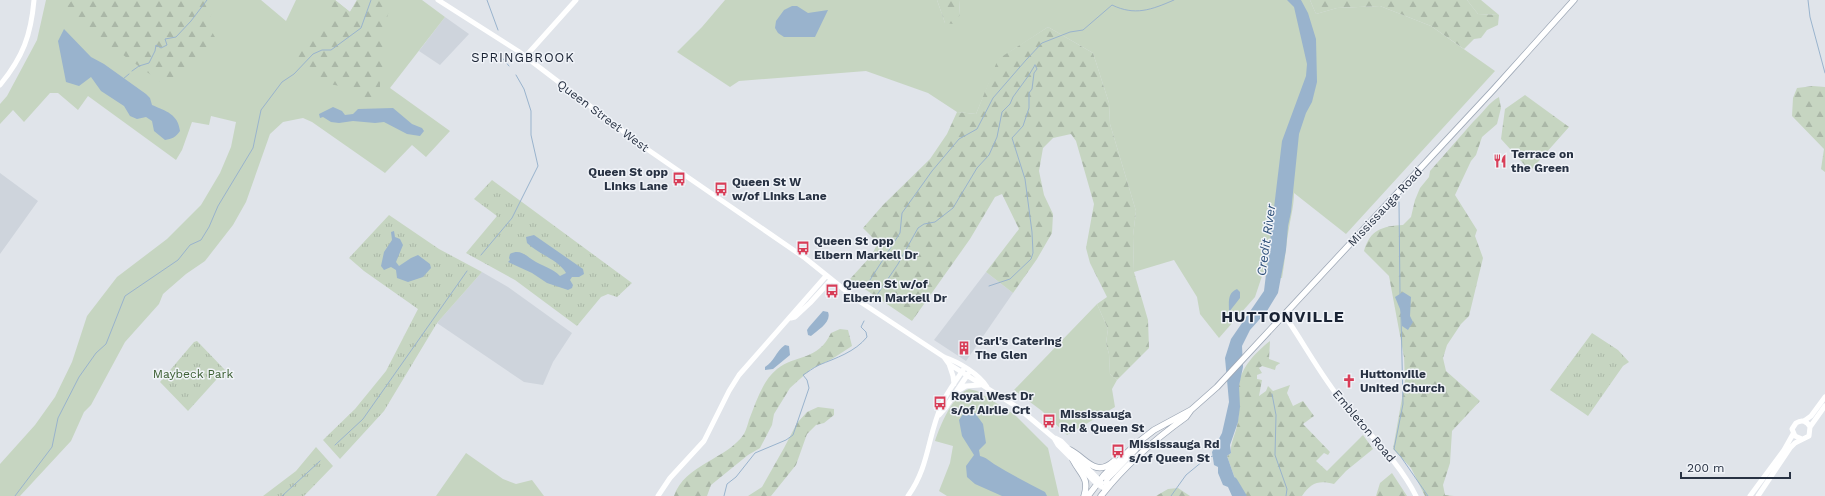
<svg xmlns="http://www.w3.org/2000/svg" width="1825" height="496" font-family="'Work Sans',sans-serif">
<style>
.built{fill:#ced4dc}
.grass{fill:#c6d5c1}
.forest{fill:url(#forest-firs)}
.park{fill:url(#park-tufts)}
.water{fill:#99b3cd}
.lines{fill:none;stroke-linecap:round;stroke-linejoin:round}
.stream{stroke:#99b3cd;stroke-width:1}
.river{stroke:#99b3cd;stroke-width:7}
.primary-casing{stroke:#9fa9b7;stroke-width:7}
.secondary{stroke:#fff;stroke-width:5}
.primary{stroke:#fff;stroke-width:5.5}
.labels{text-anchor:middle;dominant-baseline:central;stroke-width:3;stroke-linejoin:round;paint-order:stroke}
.street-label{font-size:12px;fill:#283243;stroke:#f0f3f8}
.poi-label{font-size:12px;font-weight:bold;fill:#283243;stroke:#f0f3f8;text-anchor:start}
.park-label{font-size:12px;fill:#3d6034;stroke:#f0f3f8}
.neighbourhood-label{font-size:13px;letter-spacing:1px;fill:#1a2334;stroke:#f0f3f8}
.water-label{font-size:13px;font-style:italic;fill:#2f517a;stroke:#f0f3f8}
.district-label{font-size:16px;font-weight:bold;letter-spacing:1px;fill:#1a2334;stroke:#f0f3f8}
</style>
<defs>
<pattern id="forest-firs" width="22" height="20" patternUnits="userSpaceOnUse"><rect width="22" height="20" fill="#c6d5c1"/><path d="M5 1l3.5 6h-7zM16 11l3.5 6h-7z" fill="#aab7a7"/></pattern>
<pattern id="park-tufts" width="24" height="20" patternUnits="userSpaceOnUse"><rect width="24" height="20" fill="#c6d5c1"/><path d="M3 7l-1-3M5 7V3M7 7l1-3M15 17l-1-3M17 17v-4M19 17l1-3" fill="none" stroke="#aab7a7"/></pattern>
</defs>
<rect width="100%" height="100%" fill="#e0e4ea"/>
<path class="built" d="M445 17 469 34 440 65 419 51Z
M0 173 38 201 0 254Z
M482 272 508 287 572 333 553 362 543 385 524 382 437 323Z
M986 272 1013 293 966 361 934 340Z"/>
<path class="grass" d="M46 0H261L286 21 296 0H335L350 12 357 0H422L445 17 390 88 450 131 426 157 412 145 385 173 312 122 303 118 283 122 270 134 246 202 233 225 205 261 186 274 163 294 159 304 125 342 91 405 84 412 71 441 20 496H0V464L35 425 55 397 72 362 87 316 117 277 167 239 201 205 220 173 231 147 236 122 211 116 209 125 192 122 182 150 176 160 88 96 78 110 58 93H50L24 122 13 110 0 124V104L7 96 37 40Z
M725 0H937L945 23 960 15 959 0H1310L1316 14 1337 8 1380 6 1431 26 1495 71 1346 234 1294 193C1294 205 1291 216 1289 228 1286 244 1285 261 1282 278L1262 276 1255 297 1219 338 1200 314 1197 297 1174 260 1134 272 1133 236 1136 211 1110 124 1109 103 1093 53 1048 27 999 59 976 114 957 112 928 93 866 71 739 81 730 87 677 52 702 27Z
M1467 0H1481L1499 15 1478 14Z
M1097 304 1108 329 1106 343 1109 354 1110 374 1117 380 1112 389 1115 407 1067 435 1042 411 1014 390Z
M969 389 977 391 1015 415 1048 448 1059 496H947L939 491 950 463 953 446 935 441C940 426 953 394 969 389Z
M466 453 503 479 516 484 532 480 544 496H436Z"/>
<path class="forest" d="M72 0H219L207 23 216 39 172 90 63 12Z
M330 0H335L350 12 357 0H392L384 28 387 72 380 77V95L368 101C354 89 340 84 322 84L312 67 297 66 290 59 298 48 324 27 329 16Z
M937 0H959L960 15 953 24 945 23Z
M1310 0H1467L1478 14 1499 15 1498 25 1487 30 1481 38 1474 39 1464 49 1431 26 1380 6 1337 8 1316 14Z
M1048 27 1093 53 1109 103 1110 124 1136 211 1133 236 1134 272 1148 320 1149 348 1117 380 1110 374 1109 354 1106 343 1108 329 1097 304 1107 297 1090 263 1086 248 1094 204 1076 141 1071 134 1053 138 1043 148 1039 171 1044 195 1053 214 1052 233 1037 259 1013 293 986 272 1019 229 1002 194 995 197 970 239 912 321 850 279 871 256 878 243 863 228 883 205 930 159 947 134 957 112 976 114 998 59Z
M1813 86 1825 87V172L1821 169 1824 149 1792 116 1793 98 1797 88Z
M1525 95 1569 127 1530 171 1501 139 1505 109Z
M1499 97 1501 108 1497 124 1482 137 1476 155 1471 161 1455 195 1477 230 1475 236 1483 258 1469 316 1461 324 1447 345 1443 358 1446 371 1480 401 1452 431 1450 463 1443 485 1445 495 1454 496H1425L1411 468 1393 449 1405 381 1404 357 1389 276 1364 251C1370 230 1382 226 1403 225L1411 217 1415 200 1420 188 1429 177 1430 171 1473 122C1482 114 1489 102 1499 97Z
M840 329 848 330 852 346 832 359 811 369 790 388 774 414 772 425 760 448 748 455 711 485 707 496H674C685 464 726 460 744 434 746 430 748 424 749 420 756 403 762 381 777 369 796 354 818 361 831 333Z
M1270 341 1269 359 1280 363 1276 366 1275 370 1262 366 1259 368 1262 373 1257 375V379L1262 380 1259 396 1266 391 1268 386 1273 391 1290 385 1287 393 1293 406 1303 401 1314 416 1303 424 1330 452 1328 455 1324 453 1316 461 1327 471 1363 435 1373 449 1346 471 1334 484C1318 480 1311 483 1302 496H1241L1227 456 1231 453C1230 442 1237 432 1238 420 1240 408 1238 397 1239 386 1240 368 1256 352 1270 341Z
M818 407 834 409V415L824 423 816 425 807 434 796 465 771 496H748L762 487 784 448 797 423 807 412Z
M1392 473 1407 496H1376L1380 483Z
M1178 488 1190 496H1156L1168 489Z"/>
<path class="park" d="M492 180 632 283 617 297 608 294 601 297 577 326 515 280 466 253 497 216 474 199Z
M389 215 439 249 482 272 437 323 384 411 340 459 323 440 355 409 386 371 418 309 364 271 349 258Z
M1592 333 1618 350 1629 362 1623 366 1588 416 1550 390Z
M197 341 225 370 188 411 160 382 194 342Z
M316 447 333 466 304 496H263L296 471Z"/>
<path class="water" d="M1287 0H1301L1308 13 1316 39 1317 82 1312 102 1306 113 1299 134 1291 212 1288 226 1286 250 1278 293 1267 311 1250 330 1242 346 1243 367 1239 386 1240 407 1238 422 1230 445 1231 453 1227 456 1241 496H1232L1228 487 1223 485 1218 473V467L1214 465 1212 452 1222 433 1229 402 1225 358 1231 339 1264 291 1282 141 1306 76 1307 64 1294 7Z
M792 6H797L808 13 828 10 815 37H784L778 33 775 28 776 21 784 10Z
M64 29 91 57 104 64 146 94 150 98 152 105C166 111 178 114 180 131 176 137 172 139 165 140L154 131 152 121 146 117 137 119 130 116 124 106 101 91 91 77 79 86 66 82 58 41Z
M333 107 342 111 345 115 353 114 358 109 393 108 412 124 422 128 424 131 420 136 407 134 384 122 375 123 353 121 339 123 331 122 323 117 320 118 319 114Z
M394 231 395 237 400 239 403 245 396 262 399 266 411 258 418 255 430 264 431 268 423 277 408 282 397 278 396 270 391 267 384 270 381 266 384 252 392 240 391 232Z
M534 235 583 269 584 274 579 277H572L570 280 573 285 572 288 568 290 547 283 532 273 508 262 510 260 509 258 510 254C521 248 527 257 536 262 545 267 553 269 560 276L566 273C559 260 538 254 527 243L526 237Z
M1237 289 1240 292V298L1229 312C1229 303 1227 293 1237 289Z
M1403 292 1411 297 1410 316 1413 322 1408 330 1402 326 1400 309 1395 297Z
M823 311 828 312C832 322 818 330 811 336L808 335 807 330 809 327Z
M785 345 789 346 790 355 773 369 765 370V367C774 362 776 351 785 345Z
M968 412 975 413 983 424 986 443 979 450 980 456C987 458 988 460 994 464 1010 474 1028 483 1045 492L1047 496H1002L975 484 967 477 966 466 974 455 962 436 959 420 963 414Z"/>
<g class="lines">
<path class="stream" d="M487 0 498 30
M1808 0 1810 17 1825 73
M499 54 509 66
M132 71 139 66 149 63 155 51 156 45 161 48 167 45 165 39 176 37 191 21 207 0
M123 79 129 74
M1399 202 1400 294
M481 255 512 218 538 166 531 135V111L524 89 516 75
M870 280 900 233 902 213 932 171 959 139 977 129 993 98 1026 60 1042 43 1070 32 1083 30 1112 5C1135 16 1151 10 1174 0
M989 286 1010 279 1031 259 1033 253 1032 232 1025 179 1012 138 1023 126 1029 108V93L1032 89 1034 73 1037 69 1035 65
M875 298 898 264 918 228 924 224 935 222 953 208 977 168 989 155 997 137 1002 112 1010 104 1013 97 1029 75 1035 65
M1401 315 1403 404 1394 449 1401 457 1428 496
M1272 394 1276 415 1275 455 1287 489 1286 496
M335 445 363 419 467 271
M1210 457 1213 456
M15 496 52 447 58 418 79 377 96 353 106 344 125 296 178 260 190 245 201 240 209 227 218 206 253 148 261 110 282 82 294 74 313 54 322 50H331L361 28 371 0
M282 496 320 461
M724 496 727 484 736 477 755 453 786 440 793 435 809 388 807 380 803 375C808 372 813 368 819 365 836 358 855 352 867 337L866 332 861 327 864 321
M1171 496 1186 475 1203 461"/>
<path class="river" d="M1234 481 1243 496"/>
<g class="primary-casing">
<path id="primary" d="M1070 450C1086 458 1095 478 1114 461
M1073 460C1080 474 1090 478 1084 496
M1106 489 1107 479 1136 449
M1088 496 1104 475 1136 444 1154 430 1191 410 1217 387 1494 89 1574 0
M1101 496C1125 465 1154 440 1186 417L1191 410"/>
</g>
<path class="secondary" d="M438 0 518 51 644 147 805 258 856 299 944 357C959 362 979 374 987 387
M525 57 576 0
M0 85C23 57 31 35 34 0
M1285 316C1305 345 1322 378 1345 405 1370 436 1398 460 1416 496
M791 318 795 317 810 303 831 280
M944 357 949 364 1017 407 1054 438 1058 445 1097 484 1106 489
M949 364 953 376 954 384
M959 390 966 386 980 385
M939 415 946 407 968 374
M1804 421 1811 416 1825 397
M1810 427 1825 406
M1055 438 1061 441 1102 483
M658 496 670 478 704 441 729 391 739 375 826 276
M908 496C930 465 927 437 942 404 947 392 956 381 963 370
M1750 496 1784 450 1793 434
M1758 496 1790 448 1795 443 1809 436 1810 427C1807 421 1802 419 1796 423L1792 429 1795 436 1802 439"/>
<use href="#primary" class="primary"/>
</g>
<defs>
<g id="restaurant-bare" transform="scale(1.08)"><path d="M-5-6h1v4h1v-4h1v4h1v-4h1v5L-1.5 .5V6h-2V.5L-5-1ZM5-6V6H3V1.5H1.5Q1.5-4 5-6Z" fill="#d83d57" stroke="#f0f3f8" stroke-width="2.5" paint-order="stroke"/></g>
<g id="bus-bare" transform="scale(1.08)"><path d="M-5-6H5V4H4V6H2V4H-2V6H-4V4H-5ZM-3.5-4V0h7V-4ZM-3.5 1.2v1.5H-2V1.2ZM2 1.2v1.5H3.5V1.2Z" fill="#d83d57" stroke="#f0f3f8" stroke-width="2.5" paint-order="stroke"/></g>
<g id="building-bare" transform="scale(1.08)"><path d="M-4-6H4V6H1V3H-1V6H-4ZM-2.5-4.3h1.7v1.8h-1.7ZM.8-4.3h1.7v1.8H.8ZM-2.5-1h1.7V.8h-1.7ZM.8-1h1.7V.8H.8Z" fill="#d83d57" stroke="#f0f3f8" stroke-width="2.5" paint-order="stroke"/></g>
<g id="church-bare" transform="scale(1.08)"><path d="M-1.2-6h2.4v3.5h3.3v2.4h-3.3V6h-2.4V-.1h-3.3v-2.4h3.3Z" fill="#d83d57" stroke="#f0f3f8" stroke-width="2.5" paint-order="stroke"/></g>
</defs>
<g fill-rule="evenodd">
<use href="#restaurant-bare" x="1500" y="161"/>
<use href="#bus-bare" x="679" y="179"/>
<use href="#bus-bare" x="721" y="189"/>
<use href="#bus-bare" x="803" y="248"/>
<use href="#bus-bare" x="832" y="291"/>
<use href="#building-bare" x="964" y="348"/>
<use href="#church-bare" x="1349" y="381"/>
<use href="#bus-bare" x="940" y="403"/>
<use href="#bus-bare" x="1049" y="421"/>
<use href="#bus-bare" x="1118" y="451"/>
</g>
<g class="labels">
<g class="street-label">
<text transform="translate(603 116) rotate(37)">Queen Street West</text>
<text transform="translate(1385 207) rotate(-47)">Mississauga Road</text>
<text transform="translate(1364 426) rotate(50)">Embleton Road</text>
</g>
<g class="poi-label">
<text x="1511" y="154">Terrace on<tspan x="1511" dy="14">the Green</tspan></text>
<text x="668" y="172" text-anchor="end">Queen St opp<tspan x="668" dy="14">Links Lane</tspan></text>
<text x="732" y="182">Queen St W<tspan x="732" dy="14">w/of Links Lane</tspan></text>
<text x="814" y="241">Queen St opp<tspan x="814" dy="14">Elbern Markell Dr</tspan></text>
<text x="843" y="284">Queen St w/of<tspan x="843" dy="14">Elbern Markell Dr</tspan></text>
<text x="975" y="341">Carl's Catering<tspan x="975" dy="14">The Glen</tspan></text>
<text x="1360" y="374">Huttonville<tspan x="1360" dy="14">United Church</tspan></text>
<text x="951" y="396">Royal West Dr<tspan x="951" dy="14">s/of Airlie Crt</tspan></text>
<text x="1060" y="414">Mississauga<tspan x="1060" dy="14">Rd &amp; Queen St</tspan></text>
<text x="1129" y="444">Mississauga Rd<tspan x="1129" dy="14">s/of Queen St</tspan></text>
</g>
<g class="park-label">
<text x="193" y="374">Maybeck Park</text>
</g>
<g class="neighbourhood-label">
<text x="523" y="57">SPRINGBROOK</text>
</g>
<g class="water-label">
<text transform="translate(1266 240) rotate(-82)">Credit River</text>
</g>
<g class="district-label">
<text x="1283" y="316">HUTTONVILLE</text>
</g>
</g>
<path d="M1681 472v6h109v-6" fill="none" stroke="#283243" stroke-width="2"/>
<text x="1687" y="472" font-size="12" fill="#283243" stroke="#f0f3f8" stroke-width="3" paint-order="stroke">200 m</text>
</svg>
